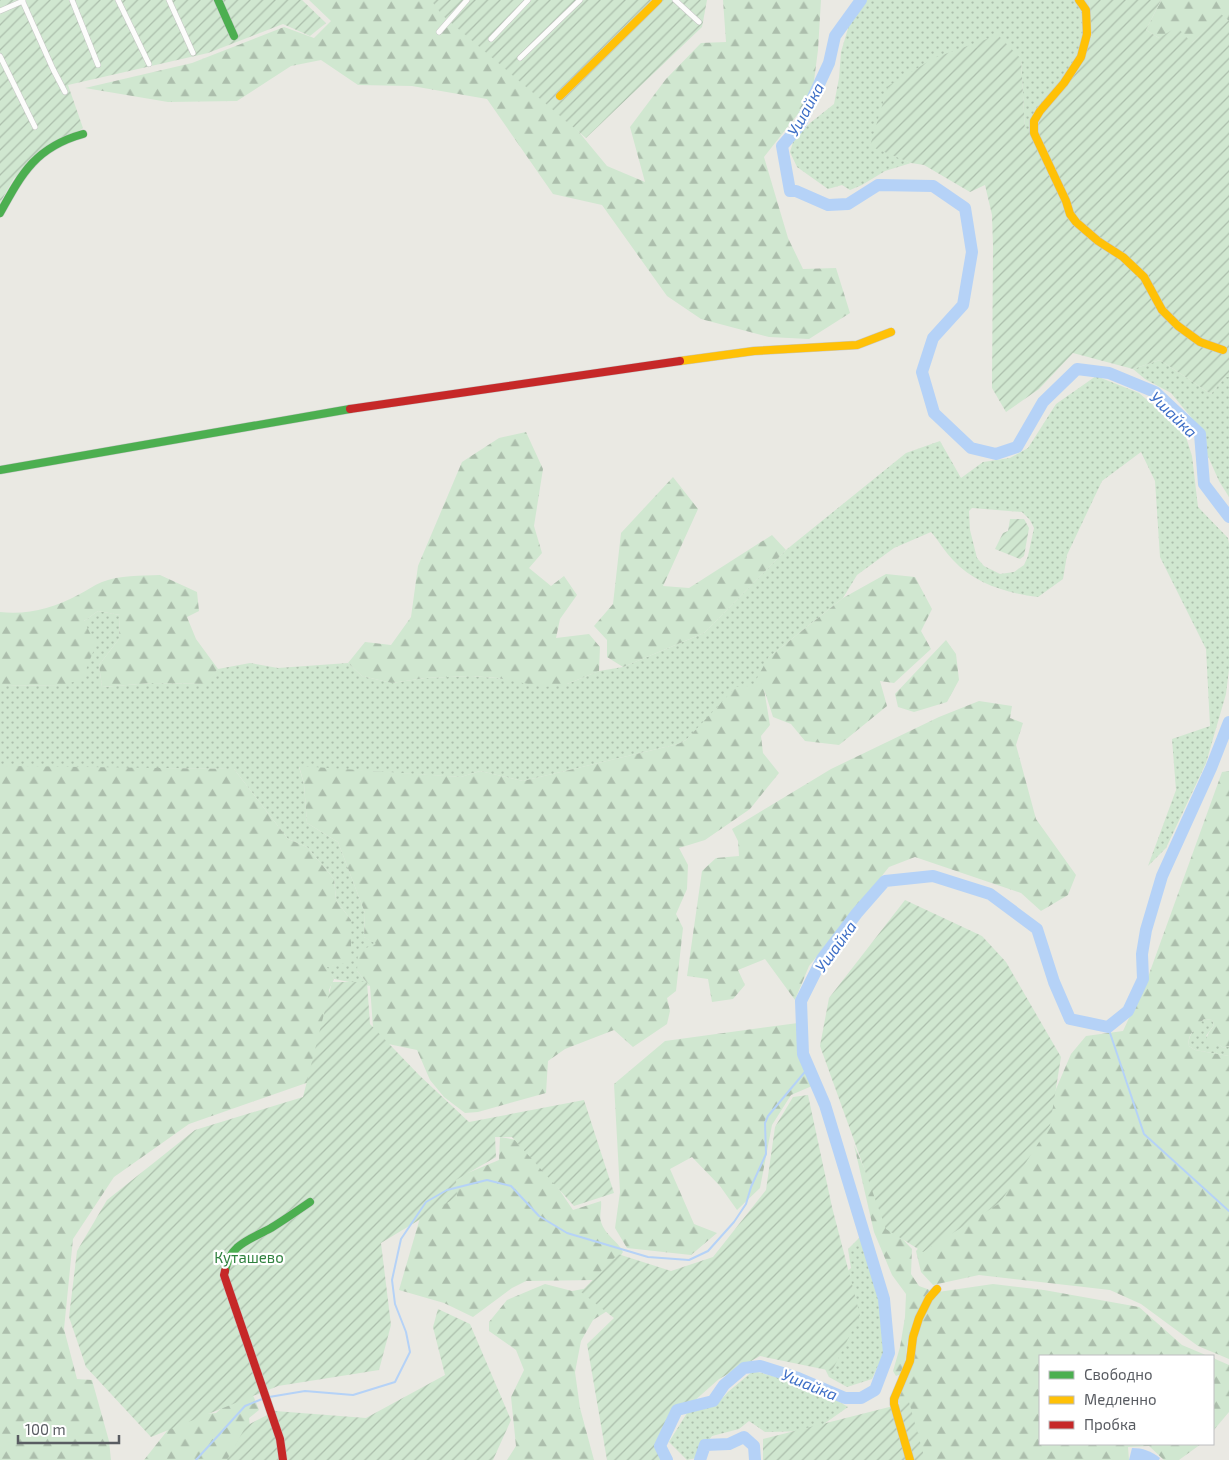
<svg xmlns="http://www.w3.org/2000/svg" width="1229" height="1460" font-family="'Exo 2',sans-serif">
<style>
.grass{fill:url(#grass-dots);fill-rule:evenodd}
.forest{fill:url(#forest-firs)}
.garden{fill:url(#garden-furrows)}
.water{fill:#b5d2f7}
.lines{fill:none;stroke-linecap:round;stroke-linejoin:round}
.stream{stroke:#b5d2f7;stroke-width:2}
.river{stroke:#b5d2f7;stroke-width:12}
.street-casing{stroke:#c6c7c5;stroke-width:6}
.fast-casing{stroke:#c7c8c7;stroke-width:9}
.slow-casing{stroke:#c7c8c7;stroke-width:9}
.jam-casing{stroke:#c7c8c7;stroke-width:9}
.street{stroke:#fcfcfb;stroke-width:5}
.fast{stroke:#4caf50;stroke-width:8}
.slow{stroke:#ffc107;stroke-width:8}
.jam{stroke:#c62828;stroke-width:8}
.labels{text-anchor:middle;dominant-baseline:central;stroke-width:4.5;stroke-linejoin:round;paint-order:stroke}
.park-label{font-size:15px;fill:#30823f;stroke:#fff}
.water-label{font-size:16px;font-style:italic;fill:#3d6ec6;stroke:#fff}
</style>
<defs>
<pattern id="grass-dots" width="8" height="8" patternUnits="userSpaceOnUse" patternTransform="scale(1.25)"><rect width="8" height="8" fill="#d0e7d0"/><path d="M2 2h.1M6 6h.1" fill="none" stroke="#acbeac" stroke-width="1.8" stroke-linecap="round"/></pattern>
<pattern id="forest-firs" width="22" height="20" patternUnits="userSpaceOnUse" patternTransform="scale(1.25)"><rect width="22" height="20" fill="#d0e7d0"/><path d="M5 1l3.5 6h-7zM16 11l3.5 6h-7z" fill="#acbeac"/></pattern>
<pattern id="garden-furrows" width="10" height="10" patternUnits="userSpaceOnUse" patternTransform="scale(1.25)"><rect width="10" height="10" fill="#d0e7d0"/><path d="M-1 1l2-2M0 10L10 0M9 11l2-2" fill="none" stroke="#acbeac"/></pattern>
</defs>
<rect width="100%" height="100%" fill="#eae9e3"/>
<path class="grass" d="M867 0H1089L1092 35 1083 59 1037 128 1025 131 1021 59 870 145 911 163 885 171 862 185 850 190 842 185 828 189 797 167 790 152 794 139 810 123 834 104 839 78 841 52 849 25Z
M1160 360 1211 394 1225 377H1229V497L1219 481 1207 454 1206 439 1195 422 1171 393 1145 379 1133 369Z
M1096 376 1139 393 1184 431 1192 456 1198 507 1228 538 1229 544V669L1226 694 1206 763 1166 848 1148 866 1176 790 1172 739 1210 726 1206 649 1160 557 1155 481 1141 452 1102 481 1067 555 1063 579 1038 597C1007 593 975 584 953 560 945 552 939 541 931 532L894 548 857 575 843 598 768 658 763 685 704 722 686 740 678 744 523 781 480 771 461 777 299 767 304 784 307 823 338 842 365 913 364 937 377 944 357 971 370 986 334 979 326 967 351 961V920L336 900 334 879 307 847 288 839 234 769 0 767V685L61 686 84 621 98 611 120 615 119 639 99 665 102 687 152 683 204 684 218 669 250 663 278 668 348 663 362 676 392 683 425 678 471 676 567 684 599 671 623 667 704 633 786 550 906 453 940 441 961 478 983 462 1010 458 1028 448 1056 404ZM972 508 1022 512 1030 520 1034 528 1028 556 1024 565 1014 572 1000 574 984 566 977 558 970 530 969 511Z
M1204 1019 1212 1020 1214 1025 1206 1036 1224 1048 1229 1046V1056L1195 1050 1189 1046C1187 1036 1196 1026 1204 1019Z
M860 1237 879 1295 883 1335 884 1353 872 1379 847 1387 829 1377 820 1359 828 1289 851 1268 848 1249Z
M753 1371C787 1379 819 1388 848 1407L814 1431 765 1432 749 1421 739 1429 712 1436 696 1458 687 1460 669 1442 687 1413 717 1404 728 1392Z"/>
<path class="forest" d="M309 0H443L550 97 607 166 645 182 630 127 666 79 701 43 726 42 723 0H821L818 50 812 96 764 157 788 238 803 269 836 268 850 313 809 339 769 337 701 319 667 296 602 205 553 194 487 99 412 86 358 85 321 60 291 66 237 101 168 102 85 88 192 63 284 27 314 38 331 21Z
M1161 0H1229V21L1221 15 1192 43 1159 38 1146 30Z
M526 432 543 469 534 526 542 553 529 568 551 586 564 576 577 595 560 619 556 638 589 634 600 647 599 671 567 684 543 687 498 678 471 676 425 678 392 683 362 676 348 663 365 642 391 645 411 617 418 566 462 462 499 438Z
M673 477 698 509 663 586 689 588 772 535 786 550 704 633 623 667 607 657V640L594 626 613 604 621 533Z
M886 574 915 577 932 609 921 631 931 649 894 683 880 681 887 706 839 745 805 741 791 724 773 717 764 689 770 725 761 736 763 753 779 773 750 809 705 840 679 848 688 865 687 889 676 914 683 928 676 991 667 998 670 1011 667 1024 633 1047 614 1030 565 1049 548 1061 546 1093 478 1112 465 1113 444 1097 430 1080 417 1050 374 1041 370 986 357 971 358 951 376 944 364 937 365 913 338 842 307 823 304 784 299 766 461 777 480 771 523 781 678 744 686 740 736 687 763 685 756 680 768 658 843 598Z
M160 575 197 592 199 611 187 617 196 639 218 669 205 684 152 683 102 687 99 665 119 639 120 615 98 611 84 621 96 645 82 679 61 686 0 685V612C29 615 53 608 78 595 86 591 94 585 102 582 120 575 140 576 160 575Z
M946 640 956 654 959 680 947 702 914 712 898 707 895 694Z
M979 701 1012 706 1010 718 1023 723 1016 745 1036 819 1076 875 1068 895 1041 911 1021 893 915 857 889 867 809 966 795 1000 765 959 738 970 745 985 733 999 712 1002 708 979 687 976 702 871 716 858 739 856 738 841 732 829 831 769 939 717Z
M8 766 234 769 288 839 307 847 334 879 336 900 351 920V962L327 967 334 979 329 990 328 1054 312 1081 189 1124 114 1177 73 1239 64 1329 77 1379 92 1380 109 1441 111 1460H0V767Z
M1229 771V1046L1224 1048 1216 1043 1210 1047C1203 1038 1209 1033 1214 1025L1212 1020 1204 1019 1201 1022 1203 1024 1201 1030 1193 1031C1189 1036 1188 1040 1189 1046L1195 1050 1229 1056V1359L1198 1346 1141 1304 1110 1290 979 1275 933 1285 921 1272 916 1251 1053 1096 1071 1054 1086 1036 1123 1031 1148 977 1222 772Z
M798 1023V1055L812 1086 791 1095 772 1125 760 1188 737 1210 720 1186 692 1157 670 1169 694 1224 717 1233 691 1255 627 1248 615 1228 620 1192 614 1084 665 1041Z
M500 1137 527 1142 573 1210 601 1201C602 1208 599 1216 601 1222 605 1235 617 1240 623 1252L617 1262 595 1280 526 1281 512 1288 473 1317 444 1303 399 1290 420 1218 453 1179 499 1160Z
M854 1145 889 1225 912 1249 911 1274 919 1286 930 1290C919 1304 913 1323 908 1340 905 1353 908 1359 901 1374L896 1376 893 1371 900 1347 905 1317 906 1294 892 1275 874 1232Z
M545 1284 572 1291 594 1287 623 1301 593 1320 581 1341 575 1372 580 1408 594 1460H507L516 1446 511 1397 524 1370 516 1350 489 1331V1322L507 1300Z
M993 1284 1044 1290 1139 1307 1182 1345 1208 1356H1040V1444H1201L1179 1460H1164L1149 1446 1128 1447 1129 1460H916L898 1399 908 1377 912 1354 925 1311 938 1292Z
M1213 1358 1229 1365V1412L1213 1431Z
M251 1390 259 1410 249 1418 251 1435 242 1460H144L167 1431 184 1416 216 1413 239 1393Z"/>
<path class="garden" d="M0 0H302L326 23 310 36 283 24 208 53 68 85 83 128 14 178 0 203Z
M431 0H707L702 27 586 138 442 15Z
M1089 0H1161L1146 30 1159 38 1177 27 1192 43 1221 14 1229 21V377H1225L1211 394 1160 360 1133 369 1073 353 1039 389 1006 412 992 388 993 246 992 215 985 185 970 192 924 165 911 163 870 146 888 86 934 58 998 35 1021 59 1025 130 1037 128 1042 113 1083 59 1092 35Z
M1010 519H1024L1029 528 1024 556 1020 559 995 549 1003 533 1008 531Z
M905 900 982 936 1006 962 1061 1057 1050 1125 1000 1203 923 1252 886 1229 820 1046 829 998Z
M332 982H367L370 1024 419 1075 469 1122 584 1100 614 1193 574 1206 512 1137H495L496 1157 456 1180 457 1197 381 1243 391 1325 379 1370 278 1386 151 1437 86 1367 69 1317 77 1251 107 1200 195 1130 303 1097Z
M808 1095 832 1207 860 1315 832 1371 760 1356 719 1379 667 1425 665 1460H607L587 1344 614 1318 581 1292 618 1254 671 1271 713 1257 766 1190 775 1127 793 1097Z
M438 1309 470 1324 511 1420 493 1460H227L246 1426 275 1411 366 1418 445 1375 433 1327Z
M909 1402 925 1460H763V1439Z"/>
<path class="water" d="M1132 1448C1143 1448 1151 1451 1160 1458L1159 1460H1129Z"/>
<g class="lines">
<path class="stream" d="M1108 1027 1144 1134 1229 1211
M269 1397 305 1391 353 1395 395 1382 410 1352 406 1332 395 1304 392 1280 401 1239 426 1202 447 1190 487 1180 511 1186 539 1216 567 1233 648 1257 689 1260 708 1251 734 1222 746 1204 751 1187 766 1154 765 1123 768 1116 809 1067
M196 1460 245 1406 262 1399"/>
<path class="river" d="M861 0 835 36 829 63 800 125 782 146 790 191H796L828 205 848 204 878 185 933 186 965 208 972 252 963 305 933 338 922 372 934 413 971 448 996 454 1017 447 1043 402 1077 369 1109 373 1155 392 1200 434 1204 484 1229 517
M667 1460 660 1446 677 1410 713 1401 724 1385 744 1368 760 1366 798 1378 845 1398H861L875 1390 889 1353 884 1299 825 1105 803 1054 801 1001 822 959 857 913 885 881 933 876 990 894 1037 929 1054 982 1070 1019 1108 1027 1128 1011 1143 979 1142 954 1146 930 1162 876 1211 768 1229 722
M700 1460 705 1445 729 1444 744 1437 754 1446 755 1460"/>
<g class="street-casing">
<path id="street" d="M22 0 53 69 65 92
M72 0 98 65
M118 0 149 64
M169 0 193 53
M675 0 699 22
M0 11 23 1
M439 32 467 0
M491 39 528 0
M0 56 35 127
M520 58 580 0"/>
</g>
<g class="fast-casing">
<path id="fast" d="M218 0 234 36
M0 213C22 173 36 147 83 134
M0 470 350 409
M225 1271C230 1244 249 1240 271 1228 284 1220 297 1211 310 1202"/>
</g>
<g class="slow-casing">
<path id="slow" d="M1079 0 1086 10 1087 34 1081 57 1064 83 1040 111 1034 121V133L1066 201 1070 214 1076 222 1098 241 1123 257 1144 277 1162 310 1178 326 1200 342 1223 350
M560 96 658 0
M680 361 754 351 857 345 891 332
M910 1460 894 1404V1399L910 1361 913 1337 919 1318 929 1298 937 1289"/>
</g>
<g class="jam-casing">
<path id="jam" d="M350 409 680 361
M225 1271 224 1275 280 1439 283 1460"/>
</g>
<use href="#street" class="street"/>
<use href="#fast" class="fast"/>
<use href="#slow" class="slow"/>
<use href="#jam" class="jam"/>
</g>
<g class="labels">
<g class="park-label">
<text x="249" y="1257">Куташево</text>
</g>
<g class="water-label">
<text transform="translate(805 109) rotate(-61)">Ушайка</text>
<text transform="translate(1174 414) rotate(44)">Ушайка</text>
<text transform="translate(835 946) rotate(-54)">Ушайка</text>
<text transform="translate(810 1384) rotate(22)">Ушайка</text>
</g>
</g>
<rect x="1039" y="1355" width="175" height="90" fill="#ffffff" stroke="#bdbec0"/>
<rect x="1049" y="1371" width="25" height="8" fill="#4caf50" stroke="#bdbec0"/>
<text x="1084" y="1380" font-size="15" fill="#595c62">Свободно</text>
<rect x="1049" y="1396" width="25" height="8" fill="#ffc107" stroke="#bdbec0"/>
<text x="1084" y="1405" font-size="15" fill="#595c62">Медленно</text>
<rect x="1049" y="1421" width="25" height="8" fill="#c62828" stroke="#bdbec0"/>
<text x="1084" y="1430" font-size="15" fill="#595c62">Пробка</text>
<path d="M18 1435v8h101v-8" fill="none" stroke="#595c62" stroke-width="2.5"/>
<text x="25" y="1435" font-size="15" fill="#595c62" stroke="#ffffff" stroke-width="4" paint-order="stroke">100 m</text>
</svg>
